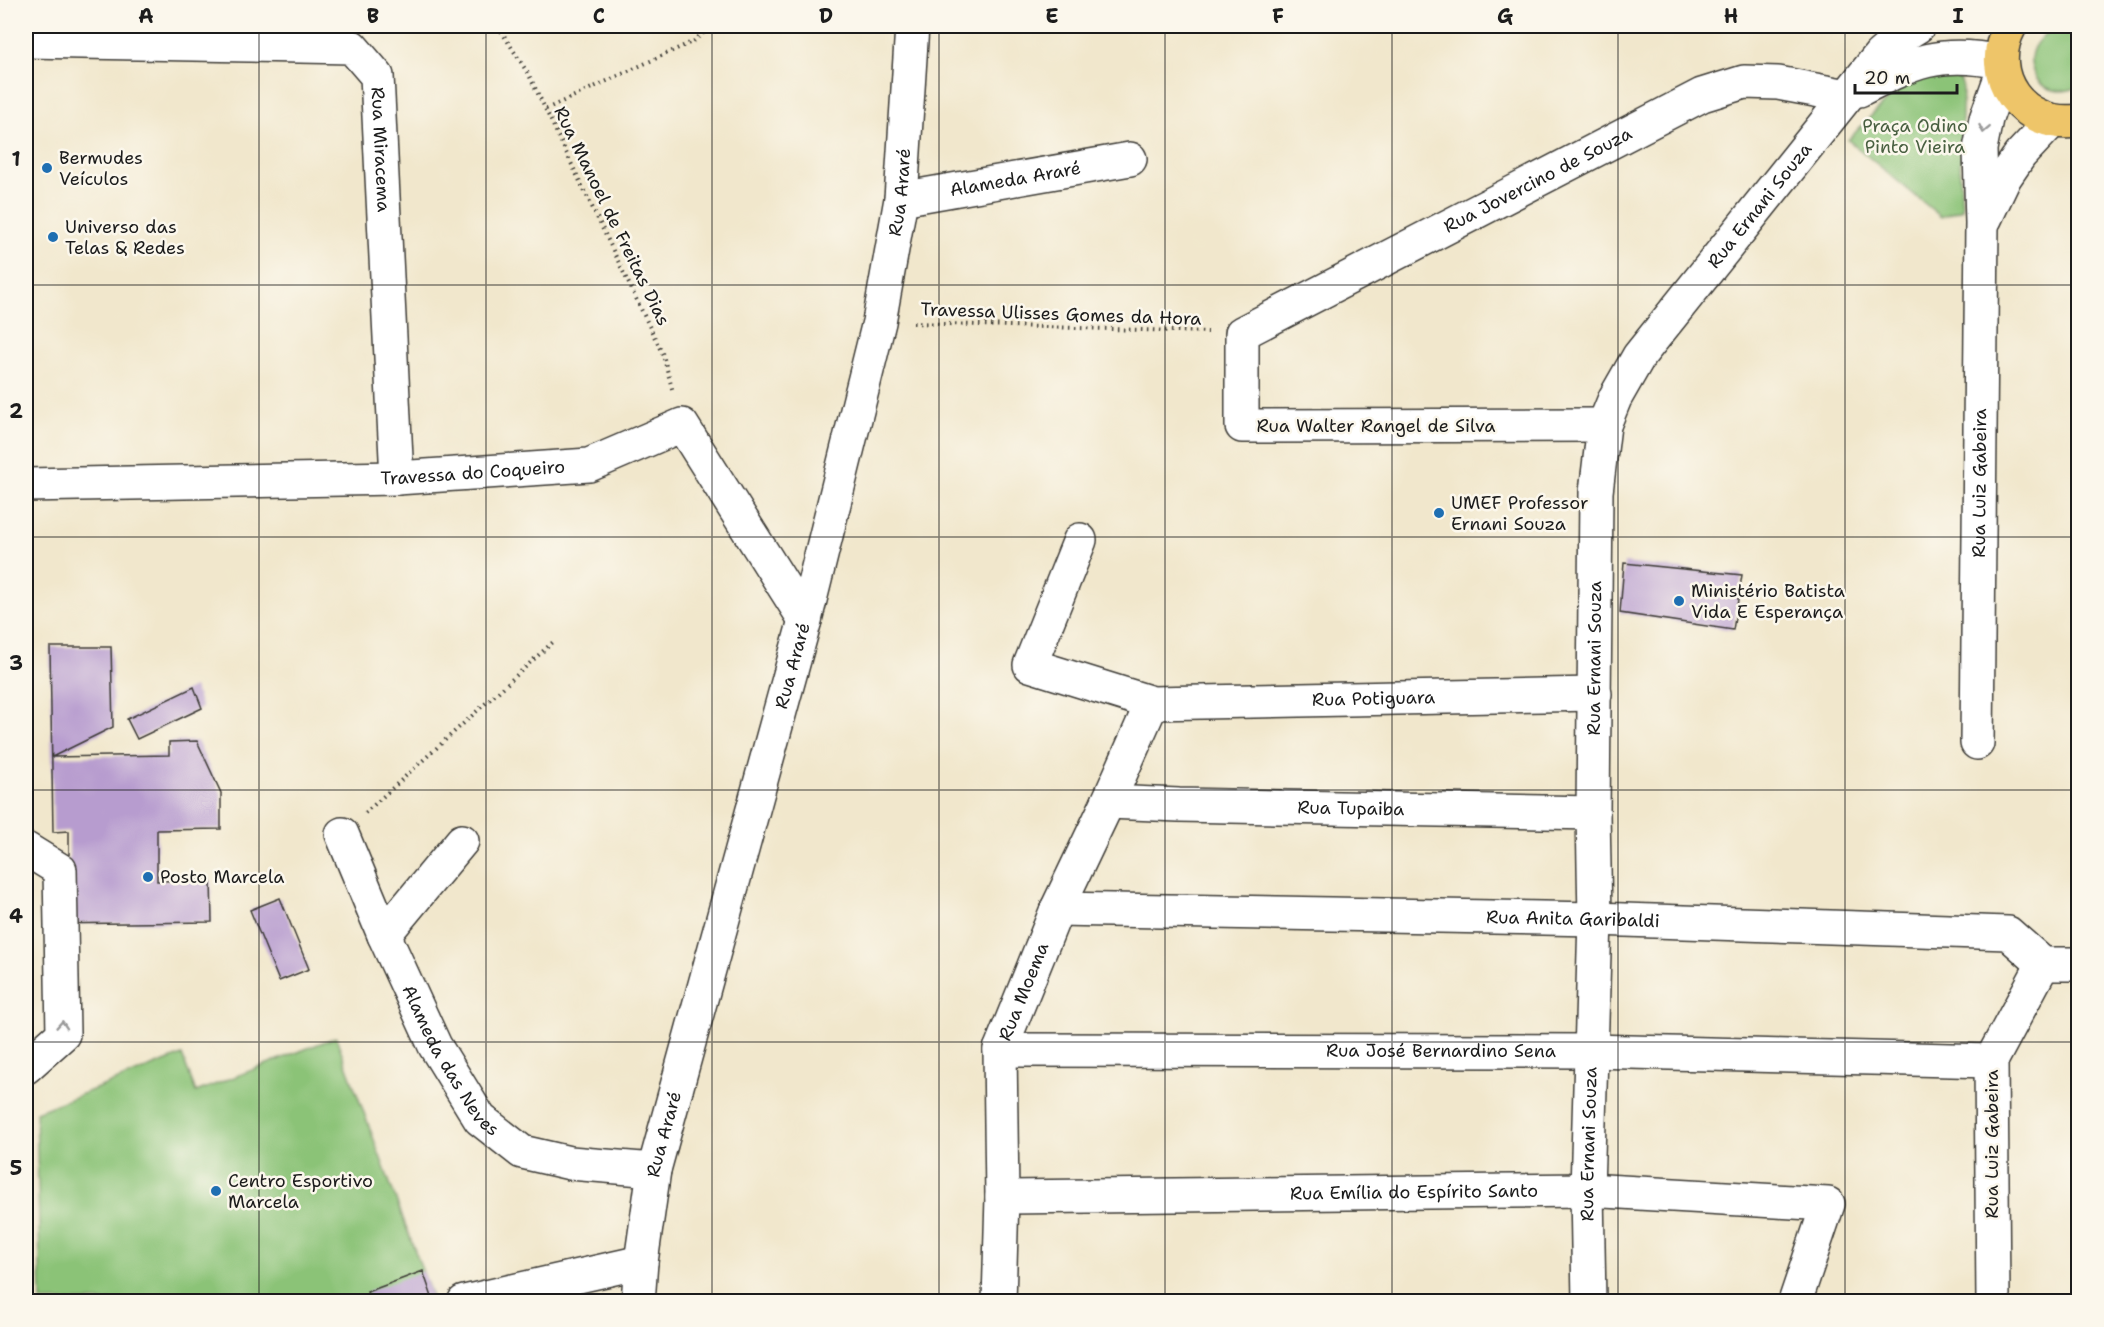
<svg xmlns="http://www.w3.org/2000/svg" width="2104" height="1327" font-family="'Shantell Sans',sans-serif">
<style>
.green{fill:#8bc377;stroke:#54704a;stroke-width:1.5}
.building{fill:#b79ccf}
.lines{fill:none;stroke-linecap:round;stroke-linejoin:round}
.minor-casing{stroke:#3c3a36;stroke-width:36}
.major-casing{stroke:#3c3a36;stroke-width:36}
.path{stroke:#3c3a36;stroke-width:4;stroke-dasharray:1.5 4.5;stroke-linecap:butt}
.minor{stroke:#fff;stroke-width:33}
.major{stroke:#eec569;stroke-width:33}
.oneway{stroke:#999}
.grid{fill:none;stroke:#1c1c1c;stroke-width:1.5;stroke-opacity:0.55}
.poi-dot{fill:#1f6fb2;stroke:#fbf7ec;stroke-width:2}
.labels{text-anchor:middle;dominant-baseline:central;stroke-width:5;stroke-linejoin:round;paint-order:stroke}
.park-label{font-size:18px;fill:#485f40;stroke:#fbf7ec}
.street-label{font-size:18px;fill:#1c1c1c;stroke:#fbf7ec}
.poi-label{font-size:18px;fill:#1c1c1c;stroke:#fbf7ec;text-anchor:start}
.neatline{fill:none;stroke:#1c1c1c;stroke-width:2}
.grid-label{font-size:20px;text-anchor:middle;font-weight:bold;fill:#1c1c1c}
</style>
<rect width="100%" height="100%" fill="#fbf7ec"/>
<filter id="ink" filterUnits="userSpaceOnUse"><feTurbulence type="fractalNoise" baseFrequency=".0167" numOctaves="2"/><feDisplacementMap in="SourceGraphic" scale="12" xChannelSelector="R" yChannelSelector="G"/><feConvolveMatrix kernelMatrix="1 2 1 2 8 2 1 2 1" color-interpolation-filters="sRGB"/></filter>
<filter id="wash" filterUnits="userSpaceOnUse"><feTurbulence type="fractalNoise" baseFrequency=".008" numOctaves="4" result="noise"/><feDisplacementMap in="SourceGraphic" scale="24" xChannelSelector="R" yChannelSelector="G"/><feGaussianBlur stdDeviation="1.35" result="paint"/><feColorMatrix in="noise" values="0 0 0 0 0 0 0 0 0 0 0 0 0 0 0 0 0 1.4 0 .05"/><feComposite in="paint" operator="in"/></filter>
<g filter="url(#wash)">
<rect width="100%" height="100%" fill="#f1e7cc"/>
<path class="green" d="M2066 30 2078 35V87C2028 109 2009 32 2066 30Z
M1926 73C1942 74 1960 70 1963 88L1960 173 1962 209 1941 217 1848 140C1872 116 1895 86 1926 73Z
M336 1037 432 1297 410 1302 41 1301 36 1112 182 1055 196 1092Z"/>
<g id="blocks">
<path class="building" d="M1624 563 1742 575 1733 630 1620 613Z
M50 647H111L113 727 52 757 169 755V742L197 741 221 793V829L157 830V881L211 880 212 922 46 924 69 882V831L53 832Z
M194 687 202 708 137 739 127 719Z
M280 898 309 969 279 981 250 910Z
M423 1271 432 1297 410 1302H371L367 1292Z"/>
</g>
</g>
<g filter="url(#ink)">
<use href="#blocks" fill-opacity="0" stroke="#3c3a36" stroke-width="1.5"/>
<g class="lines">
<g class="minor-casing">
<g id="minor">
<path id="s1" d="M26 41 352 47 377 76 397 478"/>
<path d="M1859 90C1913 62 1939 49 2001 62"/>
<path id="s2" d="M901 199 1130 159"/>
<path d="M1985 219 2005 177 2020 155 2052 121"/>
<path id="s3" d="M1604 425 1242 426V333L1702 95 1744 82 1778 83 1847 96"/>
<path id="s4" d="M26 485 397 478 589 465 682 425 805 620"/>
<path id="s5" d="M1080 540 1030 665 1152 703 1595 694"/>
<path id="s6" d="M1977 743 1982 223 1980 149 1986 119 2002 74"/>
<path id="s7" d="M1108 802 1179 805 1593 813"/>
<path id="s8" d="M342 834 384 935 435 1046 480 1119 522 1152 570 1163 654 1170"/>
<path d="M26 849 60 870 63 1034 26 1067"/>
<path id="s9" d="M1057 909 1595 919 2008 933 2043 964H2078"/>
<path d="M384 935 462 841"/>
<path id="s10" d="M1000 1050 1591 1051 1991 1061"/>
<path id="s11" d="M1002 1197 1587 1190 1828 1204 1795 1302"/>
<path d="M464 1302 641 1262"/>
<path id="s12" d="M638 1302 641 1262 654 1170 805 620 879 322 901 199 912 26"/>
<path id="s13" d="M999 1302 1002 1197 1000 1050 1057 909 1108 802 1152 703"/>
<path id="s14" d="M1589 1302 1587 1190 1595 919 1593 813 1596 492 1604 425 1615 398 1639 356 1880 55 1902 36 1918 26"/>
<path d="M1993 1302 1991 1061 2043 964"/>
</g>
</g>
<g class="major-casing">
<path id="major" d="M2010 26C1983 76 2023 129 2078 121"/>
</g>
<path class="path" d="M498 26 529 75 663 355 673 392
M546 109 694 41 711 26
M913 323 1208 332
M365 813 553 642"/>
<use href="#minor" class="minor"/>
<use href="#major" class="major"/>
</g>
<defs><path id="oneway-chevron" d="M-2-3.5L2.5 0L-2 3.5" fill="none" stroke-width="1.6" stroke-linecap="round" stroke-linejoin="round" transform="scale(1.5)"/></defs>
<g class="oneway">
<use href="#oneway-chevron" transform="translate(1984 129) rotate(101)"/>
<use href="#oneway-chevron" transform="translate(62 1025) rotate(-86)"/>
</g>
</g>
<path class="grid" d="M259 26V1302M486 26V1302M712 26V1302M939 26V1302M1165 26V1302M1392 26V1302M1618 26V1302M1845 26V1302M26 285H2078M26 537H2078M26 790H2078M26 1042H2078"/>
<g class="poi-dot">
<circle cx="47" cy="168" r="6"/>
<circle cx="53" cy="237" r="6"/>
<circle cx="1439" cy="513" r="6"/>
<circle cx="1679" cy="601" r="6"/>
<circle cx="148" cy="877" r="6"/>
<circle cx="216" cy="1191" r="6"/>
</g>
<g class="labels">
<g class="park-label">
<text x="1915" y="126">Praça Odino<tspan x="1915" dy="21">Pinto Vieira</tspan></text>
</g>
<g class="street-label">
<text stroke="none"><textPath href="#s1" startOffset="438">Rua Miracema</textPath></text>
<text stroke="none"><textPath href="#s2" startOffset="116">Alameda Araré</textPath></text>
<text stroke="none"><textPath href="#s3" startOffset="788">Rua Jovercino de Souza</textPath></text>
<text stroke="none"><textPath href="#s12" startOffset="1142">Rua Araré</textPath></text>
<text stroke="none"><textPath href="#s14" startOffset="1148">Rua Ernani Souza</textPath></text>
<text transform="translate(612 216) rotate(64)">Rua Manoel de Freitas Dias</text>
<text transform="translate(1061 314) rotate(2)">Travessa Ulisses Gomes da Hora</text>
<text x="1376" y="426">Rua Walter Rangel de Silva</text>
<text stroke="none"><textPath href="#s4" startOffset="447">Travessa do Coqueiro</textPath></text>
<text stroke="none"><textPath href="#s6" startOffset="260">Rua Luiz Gabeira</textPath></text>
<text stroke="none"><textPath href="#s14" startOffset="644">Rua Ernani Souza</textPath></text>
<text stroke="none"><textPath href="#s12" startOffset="656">Rua Araré</textPath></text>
<text stroke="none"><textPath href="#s5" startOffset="484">Rua Potiguara</textPath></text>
<text stroke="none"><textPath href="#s7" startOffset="243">Rua Tupaiba</textPath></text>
<text stroke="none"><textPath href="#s9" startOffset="516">Rua Anita Garibaldi</textPath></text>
<text stroke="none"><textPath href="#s13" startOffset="315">Rua Moema</textPath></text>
<text stroke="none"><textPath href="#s10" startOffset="441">Rua José Bernardino Sena</textPath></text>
<text stroke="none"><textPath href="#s8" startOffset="252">Alameda das Neves</textPath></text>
<text stroke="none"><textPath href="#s12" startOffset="170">Rua Araré</textPath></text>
<text stroke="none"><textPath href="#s14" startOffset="158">Rua Ernani Souza</textPath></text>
<text transform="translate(1992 1144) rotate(-90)">Rua Luiz Gabeira</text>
<text stroke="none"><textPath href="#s11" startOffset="412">Rua Emília do Espírito Santo</textPath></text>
</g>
<g class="poi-label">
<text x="59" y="158">Bermudes<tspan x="59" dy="21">Veículos</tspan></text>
<text x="65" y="227">Universo das<tspan x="65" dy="21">Telas &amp; Redes</tspan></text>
<text x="1451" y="503">UMEF Professor<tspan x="1451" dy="21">Ernani Souza</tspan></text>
<text x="1691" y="591">Ministério Batista<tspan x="1691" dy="21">Vida E Esperança</tspan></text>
<text x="160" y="877">Posto Marcela</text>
<text x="228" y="1181">Centro Esportivo<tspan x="228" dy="21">Marcela</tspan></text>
</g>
</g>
<rect width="2104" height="1327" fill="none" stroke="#fbf7ec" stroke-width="66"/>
<path d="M1855 84v9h102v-9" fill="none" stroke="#1c1c1c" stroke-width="3"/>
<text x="1864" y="84" font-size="18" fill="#1c1c1c" stroke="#fbf7ec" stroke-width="4.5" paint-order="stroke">20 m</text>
<rect x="33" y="33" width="2038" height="1261" class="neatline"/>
<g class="grid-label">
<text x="146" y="23">A</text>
<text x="373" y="23">B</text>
<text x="599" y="23">C</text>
<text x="826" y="23">D</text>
<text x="1052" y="23">E</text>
<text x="1278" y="23">F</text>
<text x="1505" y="23">G</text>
<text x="1731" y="23">H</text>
<text x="1958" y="23">I</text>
<text x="16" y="166">1</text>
<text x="16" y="418">2</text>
<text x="16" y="670">3</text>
<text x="16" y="923">4</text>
<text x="16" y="1175">5</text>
</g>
</svg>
